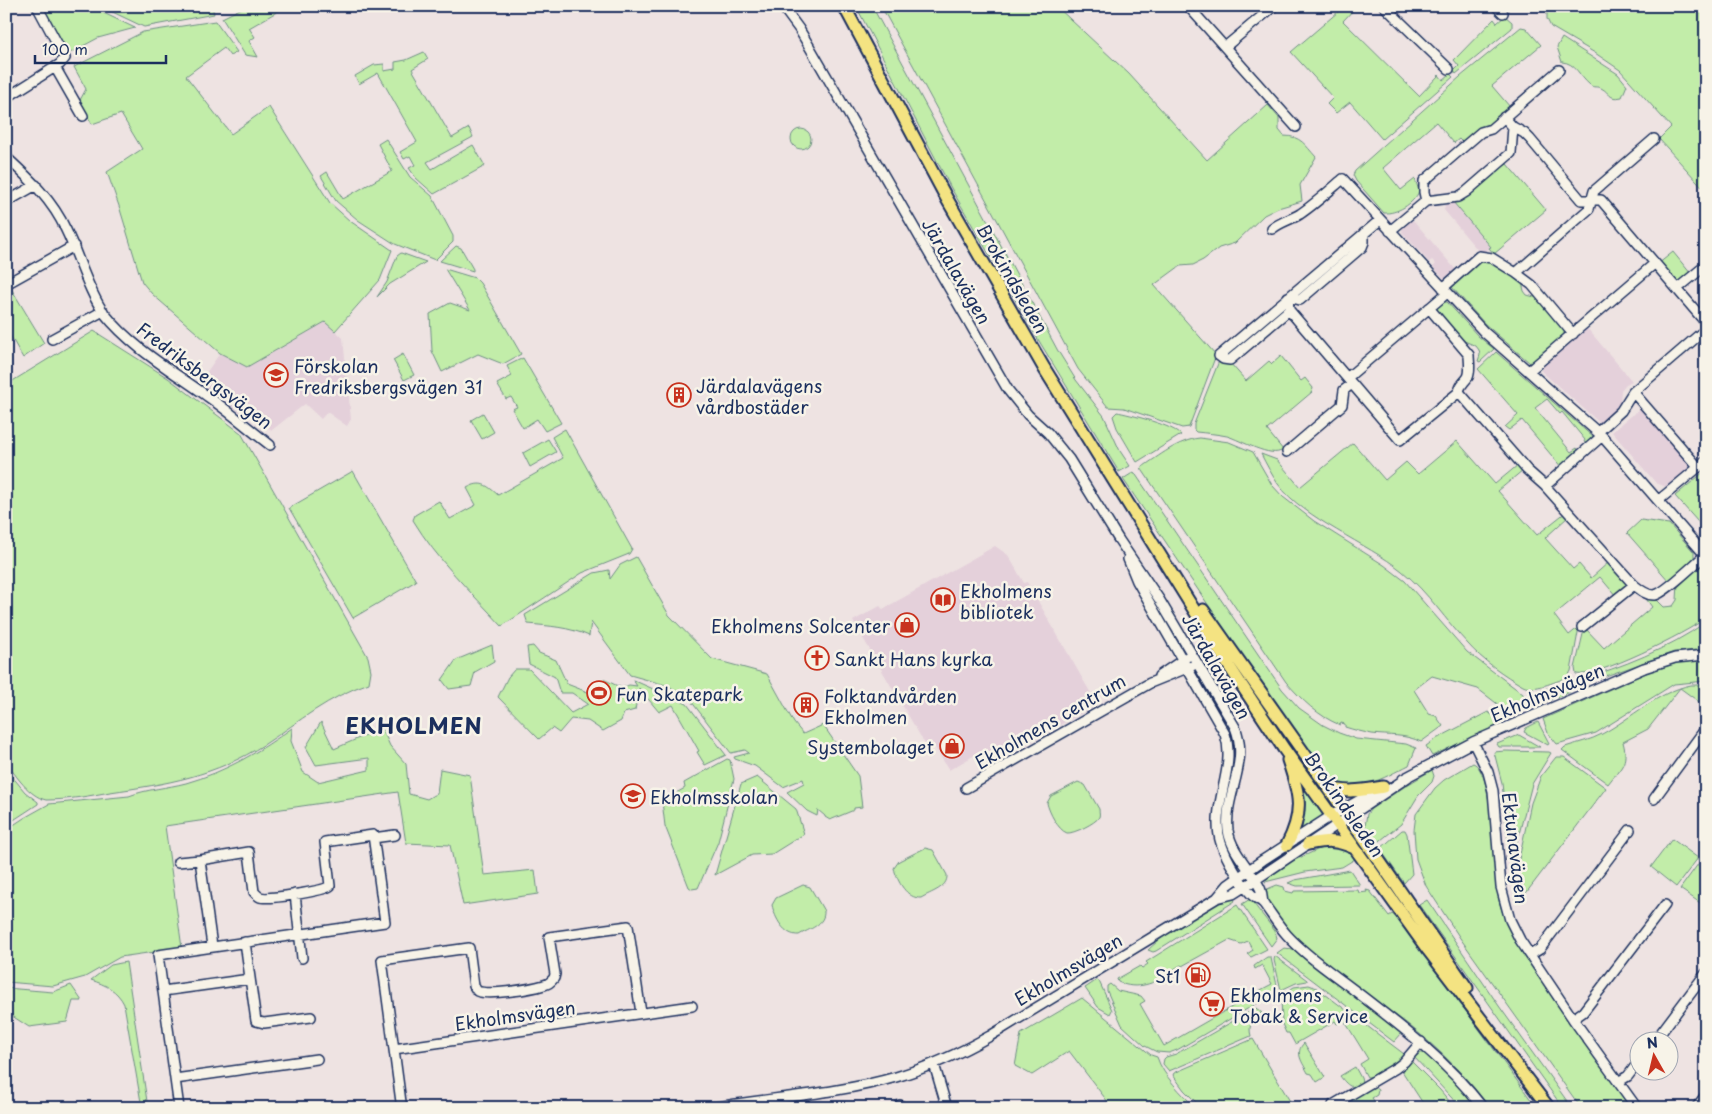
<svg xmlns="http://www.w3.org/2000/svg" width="1712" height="1114" font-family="'Playpen Sans',sans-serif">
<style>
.built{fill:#e4d0da}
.green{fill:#c2eda9;stroke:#6e8e84}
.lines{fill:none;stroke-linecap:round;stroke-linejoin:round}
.minor-casing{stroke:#1b2f5e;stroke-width:12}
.major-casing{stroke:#1b2f5e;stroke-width:15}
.minor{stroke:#f7f3e8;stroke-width:9}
.major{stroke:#f4e382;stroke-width:11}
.labels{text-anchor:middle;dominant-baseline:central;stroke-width:5;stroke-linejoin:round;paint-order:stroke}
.street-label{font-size:18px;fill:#1b2f5e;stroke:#f7f3e8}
.poi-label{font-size:18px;fill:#1b2f5e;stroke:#f7f3e8;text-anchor:start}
.district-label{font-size:22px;font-weight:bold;letter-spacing:1px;fill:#1b2f5e;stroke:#f7f3e8}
</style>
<rect width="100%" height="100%" fill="#eee3e2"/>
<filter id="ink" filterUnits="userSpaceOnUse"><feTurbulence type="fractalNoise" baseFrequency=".02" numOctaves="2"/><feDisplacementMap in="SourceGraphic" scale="10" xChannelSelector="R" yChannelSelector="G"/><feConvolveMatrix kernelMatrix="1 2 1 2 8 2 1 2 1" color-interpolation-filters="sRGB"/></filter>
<g filter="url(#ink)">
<path class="built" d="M1453 202 1491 247 1483 254 1480 253 1444 210 1445 205Z
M1410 221H1414L1456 270 1457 272 1447 281 1433 267 1436 264 1432 260 1429 262 1402 232 1403 226Z
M326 322 343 338 351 419 347 426 327 412 321 419 305 404 272 430 250 416 243 414 199 383 220 353 247 367Z
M1587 328 1632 381 1626 384 1621 390 1620 405 1618 409 1601 424 1541 371 1543 365Z
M1642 407 1693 467 1669 488 1656 483 1612 432Z
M995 546 1008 555 1024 583 1027 582 1097 704 983 769 975 755 949 770 931 741 925 744 853 621 880 606 883 609Z"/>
<path class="green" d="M40 6H89L135 28 98 38 68 54 66 53Z
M100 6H212L214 14 144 27Z
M246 6H287L249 28 255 37 249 41 258 57 245 55 222 18Z
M856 6H872L1058 351 1076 380 1104 416 1120 451 1130 466 1119 472 1036 336 951 188Z
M881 6H1056L1129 74 1207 160 1268 105 1279 118V130L1284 136C1301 136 1305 145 1316 157L1300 185 1302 201 1278 208 1264 215 1235 243 1219 248 1203 260 1193 265 1180 266 1154 285 1216 355 1189 427 1182 428 1124 408 1108 407 1078 369Z
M1345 6H1357L1343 21 1419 96 1439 75 1443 80 1450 74 1453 77 1382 139 1350 102 1336 113 1327 104 1333 98 1291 52Z
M1547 6H1706V191L1659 139 1671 127 1620 70 1595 53 1551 27 1547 19Z
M1505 16 1512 22V28L1456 74 1454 71 1459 66 1454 60 1494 19 1497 23Z
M215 21 237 52 230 56 224 48 186 76 231 134 269 107 330 203 350 221 392 250 380 280 335 331 325 322 247 367 220 353 152 294 142 282 119 206 107 172 142 149 121 114 92 124 79 102 86 89 74 67 143 32Z
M1521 27 1526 28 1541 45 1492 86 1510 107 1489 126 1464 144 1459 139 1454 143 1436 122 1383 168 1401 190 1415 179 1419 191C1414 204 1396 214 1384 213L1356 181 1353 175 1355 171 1460 77Z
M1562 38 1618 74 1627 85 1622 97C1608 100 1611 93 1601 88 1597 86 1593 88 1590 85 1579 76 1576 63 1562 62L1557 47Z
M424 52 428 59 412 69 452 138 469 128 473 137 427 162 432 169 473 145 485 166 434 194 416 178 409 168 415 165 410 156 404 159 400 152 417 142 378 73 359 84 355 76 374 65 384 64V71L395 69V62L406 60Z
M791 139a10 10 0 1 1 20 0a10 10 0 1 1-20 0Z
M386 139 410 177 432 196 453 236V242L435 260 395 244 358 220 336 201 321 176 327 172 343 199 392 171 378 144Z
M1507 164 1546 210 1494 254 1489 248 1491 247 1453 202C1474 194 1487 175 1507 164Z
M456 246 461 248 473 269V271L440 261Z
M1673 252 1691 274 1680 282 1677 283 1658 264Z
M401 253 426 262 390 284 377 297 387 282 397 256Z
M1487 260 1522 282 1524 291 1527 295 1538 298 1564 330V337L1534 362 1530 363 1485 324 1450 285 1478 261Z
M445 269 475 278 480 283 521 354 503 364 478 354 442 372 432 351 430 314 450 303 470 310Z
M9 285 44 343 23 358 6 328V286Z
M1444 302H1447L1478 336 1494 349 1480 362 1478 361 1480 355 1479 350 1476 346 1462 340 1436 310 1439 304Z
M94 331 168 378 241 433 368 657 371 671 369 683C328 697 300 721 265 744 215 776 167 784 110 792 89 796 67 800 46 800 29 796 16 776 6 762V385Z
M1496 352 1593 437 1594 439 1587 444 1584 442 1585 440 1562 412 1560 414 1547 399 1535 408 1571 452 1577 448 1579 452 1562 468 1522 420 1509 430 1505 427 1518 415 1478 369Z
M403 354 414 375 404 380 393 360Z
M1281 356 1301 381 1305 378 1313 388 1312 392 1267 430 1283 450C1271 459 1241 440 1227 436 1217 434 1206 433 1196 432L1194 430V424L1219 361 1230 363 1246 381 1269 361 1272 364Z
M523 358 561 423 545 431 537 419 523 428 512 409 517 407 511 397 506 399 497 384 512 376 507 366Z
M1117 412C1129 414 1175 426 1181 435L1137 462 1117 428 1113 416Z
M483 413 494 432 482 439 471 420Z
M565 429 632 549 629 554 582 573 502 626C471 592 437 560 413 520L415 515 439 501 450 519 476 505 467 488C481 480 487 485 498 495L563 458 552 437Z
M1200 438 1229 442 1253 452 1272 485 1283 497 1314 521 1384 565 1405 581 1467 652 1523 694 1531 707 1514 711 1500 706 1478 689 1432 676 1414 690 1429 714 1436 716 1443 726 1421 742C1406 734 1388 736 1372 734 1363 732 1354 730 1345 727V724L1341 723 1340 725C1318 716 1302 700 1286 682L1141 468C1159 456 1178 440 1200 438Z
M548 439 556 452 530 467 523 453Z
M1457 441 1495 484 1518 465 1523 470 1498 491 1537 535 1566 512 1569 516 1545 538 1573 569 1579 564 1591 578 1609 562 1626 580 1625 588 1616 596 1600 577 1554 615 1569 635 1579 627 1571 671 1567 678C1555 681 1534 692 1523 686 1505 676 1481 659 1468 644 1446 621 1428 592 1402 571 1367 543 1304 519 1278 484 1272 475 1266 464 1261 454L1277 460 1300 487 1353 443 1385 480 1406 462 1418 474Z
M353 471 416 581 353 618 289 508Z
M1705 471 1706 473V531L1675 496Z
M1134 472 1260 657 1282 689 1299 708 1323 725 1339 733 1356 739 1406 744 1416 748 1409 765C1385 777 1351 799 1328 776L1253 671 1123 479Z
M1641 520 1669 524 1694 552V560L1669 581 1627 533Z
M636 557 669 615 712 659 767 674 794 723 803 734 823 725 858 776 862 807 854 808V810L830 820 825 817V816L818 810 817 816 807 811 787 792 804 783 803 779 783 787 755 766 735 759 734 757 749 753 745 750 731 753 691 701 669 686 630 675 591 622 589 636C569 627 549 626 528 624L525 615 594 573 609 570 610 579 620 565Z
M1702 565H1706V618C1688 632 1595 679 1576 674L1575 668 1583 634 1586 629 1604 648 1652 607 1644 596 1657 600 1664 607 1673 606 1677 600 1678 583 1698 566Z
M1706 622V649L1674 652 1597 679 1596 676 1578 684V680C1622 667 1668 649 1706 622Z
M492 645 494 661 475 672 471 686 449 689 442 680 456 660Z
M533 646 539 653 556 660 567 684 590 693 603 679 622 688 629 685 637 686 633 680 687 704 726 755 705 765 697 752 699 751 673 705 659 712 639 688 635 710 624 713 621 721 603 731 588 721 571 719 559 733 552 728 539 739 498 697 508 677 515 669H529L571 713 588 704 572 693H560L555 677 529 664 527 647Z
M1691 661H1706V681L1674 684 1596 733 1557 744 1548 733 1543 719 1653 670 1680 662Z
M1573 681 1575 684 1568 687 1570 692 1538 705 1535 697 1539 691Z
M1691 685H1706V707L1680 688 1648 729 1623 742C1629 764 1621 767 1608 784L1562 750 1565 747C1577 743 1591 740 1602 734 1632 718 1657 692 1691 685Z
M1488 712 1503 723 1432 756 1426 746 1436 739Z
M321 722 334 749 382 728 390 746 406 764 409 794 427 799 437 793 440 769 470 775 484 875 535 870 538 894 463 905 450 845 406 843 398 792 165 826 182 948 120 957 85 977 53 986 6 982V830L24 818 49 804 129 796C147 789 167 788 186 783 225 772 259 752 292 728L291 741 303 772 318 782 369 770V758L316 765 306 747Z
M1538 722 1549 743 1548 745 1524 732 1526 728Z
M1519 735 1540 747H1499L1497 744Z
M1505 751 1549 752 1551 753 1532 784 1512 861 1507 831 1502 783 1494 752Z
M1556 757H1564L1606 788 1523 897 1516 873 1531 803 1541 776Z
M727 759 730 760 734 779 718 842 698 888 692 889 689 887 665 826 662 801 685 788 684 783Z
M1473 763C1495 771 1493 877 1499 901 1508 935 1529 962 1549 990 1576 1030 1603 1069 1632 1108H1581L1460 938 1426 886 1416 859 1414 830 1416 814 1435 788 1444 780Z
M6 769 25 792 38 802V804L6 825Z
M1432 770 1434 776 1432 782 1418 796 1401 824 1376 844 1365 826 1367 814 1371 809 1407 785Z
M757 777 796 809 804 834 772 854 752 855 715 875 741 784Z
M1078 782 1085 785 1099 809C1099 812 1100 814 1099 817 1096 823 1073 834 1067 833 1058 830 1049 812 1047 803L1051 796Z
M1302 782 1325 814 1298 832 1305 810Z
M1402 830H1405L1407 834 1412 874 1404 883 1380 849Z
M1672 839 1698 858 1676 887 1651 867Z
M1326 846 1345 848 1355 859 1342 867 1305 872 1265 882 1269 876 1288 863Z
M925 848 933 850 947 875C948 888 931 892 921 898 907 899 897 881 894 868L899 861Z
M1701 860 1706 864V907L1680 889Z
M1350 870 1360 885 1297 886 1288 883 1295 880Z
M803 885 810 887 824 911C825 925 809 929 799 935 784 936 775 918 772 905L776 898Z
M1277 885 1284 887 1285 891 1293 893 1294 891 1358 890 1359 893 1367 892 1366 890 1370 891 1389 916 1392 914 1399 920 1537 1108H1490C1467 1077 1440 1050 1410 1026 1371 995 1274 940 1265 890Z
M1233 898 1235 901 1156 951 1153 952 1148 950C1170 929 1203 907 1233 898Z
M1250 899 1275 931 1277 938 1271 946 1242 904Z
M1427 900 1499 1006 1572 1108H1563L1419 905Z
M1237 905 1267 949 1251 957 1247 954 1253 950 1248 941 1241 944 1229 940 1182 966 1181 965 1169 972 1170 974C1154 983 1137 991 1118 982L1117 979 1140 966 1142 968 1148 964 1146 962Z
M1284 948 1293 949 1402 1033 1394 1042 1277 953Z
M1275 956 1307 980V981L1296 983 1281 990 1274 960Z
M1267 957H1271V958L1278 990 1277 992 1256 1004 1251 995 1272 984 1262 965 1255 969 1254 966Z
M126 962 148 1108H142L124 1004C117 990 106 985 91 980L111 965Z
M1097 980 1099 981 1112 1010 1110 1014 1098 1007 1085 988Z
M1110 984 1118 991 1141 996 1145 1001 1140 1004 1164 1046 1249 997 1254 1005 1177 1050 1169 1053 1157 1052 1145 1046 1122 1025 1107 991V986Z
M71 985 82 1001H73L67 1022 29 1027 6 1012V988L53 992Z
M1309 985 1317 988 1404 1054V1056C1397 1063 1376 1078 1367 1077L1360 1064 1368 1059 1344 1020 1337 1024 1335 1021 1295 1044 1289 1033H1286L1282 1024 1281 995 1294 987Z
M1082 998 1151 1055 1157 1057C1163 1076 1182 1094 1196 1108H1108L1111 1106 1069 1051 1032 1075 1015 1066 1021 1034Z
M1256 1008 1262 1013C1252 1018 1248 1025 1251 1036L1169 1071 1163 1064 1164 1059 1166 1057 1176 1054Z
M1253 1039 1294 1108H1202L1184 1090 1173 1075 1174 1073Z
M1304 1043 1325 1077 1317 1082 1312 1074 1308 1073C1303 1063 1294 1053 1304 1043Z
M1421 1053H1425L1465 1093 1477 1108H1461L1414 1057Z
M1411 1061 1440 1090 1455 1108H1426L1402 1071V1068Z
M1355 1067 1361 1078 1362 1082C1354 1093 1346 1084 1340 1076Z
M1370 1087 1375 1088 1378 1090 1377 1095 1372 1098 1379 1108H1350L1353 1098Z"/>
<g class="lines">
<g class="minor-casing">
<path id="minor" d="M782 6 799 29 812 51 1008 390 1028 415 1048 433 1069 459 1119 540 1159 599 1235 727C1250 764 1224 793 1228 830 1231 852 1251 869 1260 888 1262 892 1262 898 1263 903
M1188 6 1296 127
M1384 6 1449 69
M1496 6 1503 13
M1225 47 1274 6
M55 67 83 116
M6 98 60 64 65 58 37 6
M1513 127 1524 133 1530 139 1581 200H1601L1677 289 1706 265
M6 157C30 179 53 201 66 230 78 254 89 293 104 313 132 348 171 370 207 396 229 411 249 429 270 445
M1426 201 1424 192V181L1481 132 1491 129 1559 70
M6 202 36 185
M1272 229C1280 222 1290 220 1300 214 1315 204 1329 191 1343 179L1484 332 1602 436 1706 556
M1390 231 1426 201 1458 197 1466 192 1511 153 1513 127 1504 117
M1364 233V242L1362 247 1300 300 1288 297 1289 310 1400 440 1459 392 1527 470 1545 486
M1516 273 1532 285 1573 334
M6 284 74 246
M1443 288 1479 256 1492 258 1516 273 1589 209 1594 191 1654 139
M1677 289 1706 323
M1429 308 1469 355C1469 361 1471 371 1468 377 1464 383 1460 384 1459 392
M1289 310 1230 360 1223 359 1219 356 1380 220
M52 339 103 311
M1529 371 1654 264
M1347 378 1447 293
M1633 392 1698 467
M1598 432 1621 411 1633 392 1706 329
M1602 436 1545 486 1634 585C1639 589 1647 596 1655 595 1665 593 1696 563 1705 555
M1287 452 1342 405 1344 390 1352 384
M1659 500 1706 461
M1128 559 1137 581 1225 734C1237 770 1209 807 1221 843 1226 858 1241 884 1252 895 1256 899 1261 900 1264 904 1272 915 1278 925 1287 935 1306 956 1332 973 1354 990 1401 1026 1447 1061 1483 1108
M1582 627 1634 585
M1159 676 1187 657
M1473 742 1488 772 1493 791 1501 887 1510 920 1520 940 1573 1019 1637 1108
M1403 779 1473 742 1644 668 1675 658 1706 655
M966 788 1150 683 1192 666
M1654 799 1706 728
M373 838 395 835
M178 862 200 860
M295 894 302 958
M1217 898 1228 885 1263 860 1331 816 1378 790
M245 942 256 1021 264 1023 311 1017
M1530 955 1540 949 1630 830
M163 991 250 979
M1573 1019 1583 1012 1665 905
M1654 1042 1706 973
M394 1049 692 1006
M934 1064 947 1108
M175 1079 317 1059
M1618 1082 1628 1076 1640 1060
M401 1102 382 960 469 948 474 986 477 991C489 996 531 989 544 985 549 984 551 982 554 978L555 974 549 937 628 926 641 1013
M900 1105 901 1108
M1333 1105 1396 1068 1404 1062 1421 1042
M179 1108 158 955 385 922 373 835 325 842 330 886C324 891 267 900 260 897 258 896 256 894 254 892L249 852 200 860 212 946
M709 1108C769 1098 838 1094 896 1077 930 1067 960 1053 990 1036L1217 898 1233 894 1255 880 1408 777
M1696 1108 1706 1095"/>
</g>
<g class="major-casing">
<path id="major" d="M844 6 947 199 1044 368 1227 663 1284 749 1354 847 1428 950 1549 1108
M1203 610 1349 817 1467 988
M1328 787C1347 794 1364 790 1383 787
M1308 844C1325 841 1335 839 1352 847
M1287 845C1304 812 1300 795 1288 760"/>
</g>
<use href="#minor" class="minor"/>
<use href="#major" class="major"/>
</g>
</g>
<defs>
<g id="school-ring" transform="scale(1.25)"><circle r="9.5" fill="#f7f3e8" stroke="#c8321e" stroke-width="1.5"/><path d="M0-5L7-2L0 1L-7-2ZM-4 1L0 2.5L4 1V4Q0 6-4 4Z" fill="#c8321e"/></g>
<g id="building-ring" transform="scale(1.25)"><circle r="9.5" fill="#f7f3e8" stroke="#c8321e" stroke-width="1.5"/><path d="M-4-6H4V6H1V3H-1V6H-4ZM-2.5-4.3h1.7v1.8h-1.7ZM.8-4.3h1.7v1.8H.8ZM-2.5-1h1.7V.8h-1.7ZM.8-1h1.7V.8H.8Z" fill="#c8321e"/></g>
<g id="library-ring" transform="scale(1.25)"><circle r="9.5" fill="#f7f3e8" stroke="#c8321e" stroke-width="1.5"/><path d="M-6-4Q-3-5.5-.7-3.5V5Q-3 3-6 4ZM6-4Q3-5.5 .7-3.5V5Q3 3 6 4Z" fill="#c8321e"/></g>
<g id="shop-ring" transform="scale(1.25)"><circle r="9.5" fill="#f7f3e8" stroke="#c8321e" stroke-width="1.5"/><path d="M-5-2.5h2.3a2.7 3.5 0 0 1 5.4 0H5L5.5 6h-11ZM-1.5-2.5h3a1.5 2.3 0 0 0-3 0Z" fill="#c8321e"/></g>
<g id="church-ring" transform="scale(1.25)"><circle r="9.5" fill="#f7f3e8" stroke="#c8321e" stroke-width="1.5"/><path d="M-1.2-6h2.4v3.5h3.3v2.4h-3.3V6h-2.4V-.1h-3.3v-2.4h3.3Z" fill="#c8321e"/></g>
<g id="stadium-ring" transform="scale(1.25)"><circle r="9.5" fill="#f7f3e8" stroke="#c8321e" stroke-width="1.5"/><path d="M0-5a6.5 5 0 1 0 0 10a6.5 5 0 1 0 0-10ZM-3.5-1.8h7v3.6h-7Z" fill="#c8321e"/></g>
<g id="fuel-ring" transform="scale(1.25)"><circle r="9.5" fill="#f7f3e8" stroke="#c8321e" stroke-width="1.5"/><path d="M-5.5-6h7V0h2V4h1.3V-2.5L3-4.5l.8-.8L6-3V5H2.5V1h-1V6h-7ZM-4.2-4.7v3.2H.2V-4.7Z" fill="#c8321e"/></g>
<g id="supermarket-ring" transform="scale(1.25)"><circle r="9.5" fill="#f7f3e8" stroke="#c8321e" stroke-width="1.5"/><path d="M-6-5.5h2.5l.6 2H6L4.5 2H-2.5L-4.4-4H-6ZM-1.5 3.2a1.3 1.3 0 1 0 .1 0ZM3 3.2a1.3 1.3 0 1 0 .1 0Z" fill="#c8321e"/></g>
</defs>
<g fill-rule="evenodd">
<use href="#school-ring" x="276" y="375"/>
<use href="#building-ring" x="679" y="395"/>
<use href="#library-ring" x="943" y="600"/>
<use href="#shop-ring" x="907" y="625"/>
<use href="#church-ring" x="817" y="658"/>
<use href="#stadium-ring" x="599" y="693"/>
<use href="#building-ring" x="806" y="705"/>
<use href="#shop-ring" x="952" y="746"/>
<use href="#school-ring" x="633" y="796"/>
<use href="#fuel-ring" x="1198" y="975"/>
<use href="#supermarket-ring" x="1212" y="1004"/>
</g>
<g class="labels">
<g class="street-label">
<text transform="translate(957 271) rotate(60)">Järdalavägen</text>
<text transform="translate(1013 278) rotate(60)">Brokindsleden</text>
<text transform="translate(205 375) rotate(37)">Fredriksbergsvägen</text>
<text transform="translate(1217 666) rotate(60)">Järdalavägen</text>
<text transform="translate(1547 692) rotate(-23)">Ekholmsvägen</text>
<text transform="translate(1050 721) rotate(-30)">Ekholmens centrum</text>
<text transform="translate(1345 804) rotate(55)">Brokindsleden</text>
<text transform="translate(1516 848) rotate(83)">Ektunavägen</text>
<text transform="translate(1068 969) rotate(-31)">Ekholmsvägen</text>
<text transform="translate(515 1015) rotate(-8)">Ekholmsvägen</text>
</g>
<g class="poi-label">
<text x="294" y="365">Förskolan<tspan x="294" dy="21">Fredriksbergsvägen 31</tspan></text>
<text x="696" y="385">Järdalavägens<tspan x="696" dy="21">vårdbostäder</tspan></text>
<text x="960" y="590">Ekholmens<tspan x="960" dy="21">bibliotek</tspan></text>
<text x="890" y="625" text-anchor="end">Ekholmens Solcenter</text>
<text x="834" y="658">Sankt Hans kyrka</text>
<text x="616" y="693">Fun Skatepark</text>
<text x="824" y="695">Folktandvården<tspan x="824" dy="21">Ekholmen</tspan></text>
<text x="934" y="746" text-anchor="end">Systembolaget</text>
<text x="650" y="796">Ekholmsskolan</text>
<text x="1180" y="975" text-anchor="end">St1</text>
<text x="1230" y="994">Ekholmens<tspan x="1230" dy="21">Tobak &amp; Service</tspan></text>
</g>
<g class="district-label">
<text x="414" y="724">EKHOLMEN</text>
</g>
</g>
<rect width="1712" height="1114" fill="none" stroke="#f7f3e8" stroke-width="25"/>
<rect x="12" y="12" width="1687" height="1089" fill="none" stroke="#1b2f5e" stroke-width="2" filter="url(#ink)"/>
<g transform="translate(1654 1056) rotate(352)"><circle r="24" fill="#f7f3e8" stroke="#9fa5b1"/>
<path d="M0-4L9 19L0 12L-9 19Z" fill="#c8321e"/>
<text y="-8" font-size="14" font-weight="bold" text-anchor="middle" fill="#1b2f5e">N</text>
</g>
<path d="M35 55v8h131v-8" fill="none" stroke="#1b2f5e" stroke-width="2.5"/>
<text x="42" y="55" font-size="15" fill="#1b2f5e" stroke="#f7f3e8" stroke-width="4" paint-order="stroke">100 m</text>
</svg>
